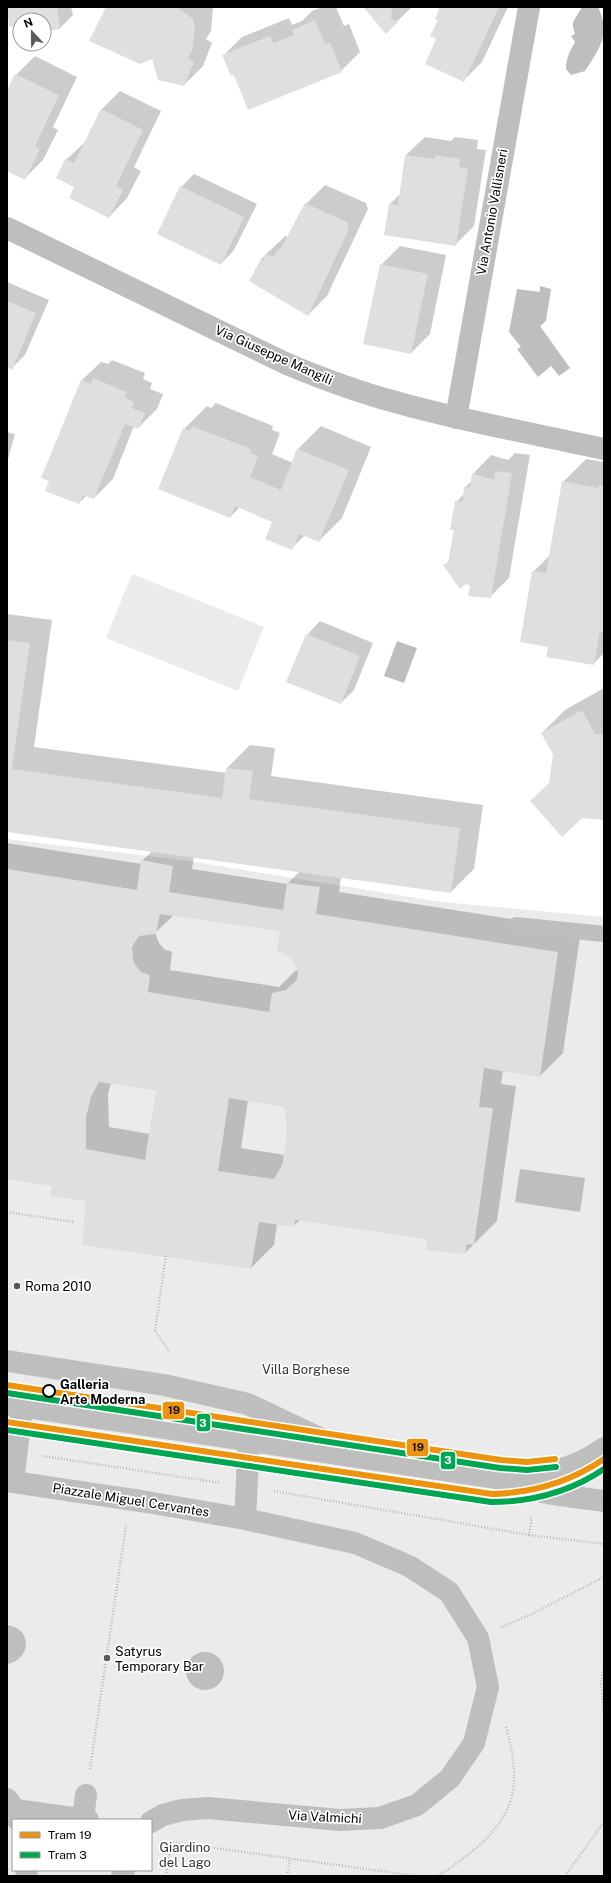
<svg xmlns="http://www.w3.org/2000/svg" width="611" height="1883" font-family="'Public Sans',sans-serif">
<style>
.green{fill:#ebebeb;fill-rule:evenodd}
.water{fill:#bebebe}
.shadow{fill:#0003;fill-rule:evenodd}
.building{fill:#dfdfdf;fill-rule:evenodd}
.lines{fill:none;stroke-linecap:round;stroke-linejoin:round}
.path{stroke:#b9b9b9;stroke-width:2.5;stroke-dasharray:1 2;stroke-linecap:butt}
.service{stroke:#bebebe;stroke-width:16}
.pedestrian{stroke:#bebebe;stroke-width:22}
.minor{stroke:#bebebe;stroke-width:22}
.tertiary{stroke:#bebebe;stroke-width:22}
.tram-1-casing{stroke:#fff;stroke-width:9}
.tram-2-casing{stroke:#fff;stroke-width:9}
.tram-1{stroke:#ec940d;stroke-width:6}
.tram-2{stroke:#00a651;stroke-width:6}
.poi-dot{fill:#595959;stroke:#fff;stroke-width:1.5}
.stop-dot{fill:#fff;stroke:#000;stroke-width:2}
.labels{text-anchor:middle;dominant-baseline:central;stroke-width:3.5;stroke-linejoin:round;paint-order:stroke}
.street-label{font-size:13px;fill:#000;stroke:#fff}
.poi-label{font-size:13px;fill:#000;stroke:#fff;text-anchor:start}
.park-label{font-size:13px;fill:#323232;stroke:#fff}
.stop-label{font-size:13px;font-weight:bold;fill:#000;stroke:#fff;text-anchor:start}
.line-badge{stroke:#fff;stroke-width:1.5}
.badge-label{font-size:11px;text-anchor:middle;font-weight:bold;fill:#fff}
.pale-badge-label{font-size:11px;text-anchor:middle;font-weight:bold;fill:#111}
</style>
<rect width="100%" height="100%" fill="#fff"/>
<path class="green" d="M132 574 264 627 238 691 106 638Z
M7 839 182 860 442 902 604 917V1876H7ZM13 1820H151V1870H13Z"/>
<path class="water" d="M582 7H598C611 34 600 48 585 71L571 75 566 69C566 58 570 51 575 42L571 36 575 34 573 27V22Z
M540 286 551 289 546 321 540 326 570 368 559 376 551 366 538 377 517 349 521 347 509 332 517 289 540 292Z
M397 641 417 648 404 683 384 676Z
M520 1169 585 1178 580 1212 515 1202Z
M7 1625C32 1628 32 1658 8 1664Z
M186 1671a19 19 0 1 1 38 0a19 19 0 1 1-38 0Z"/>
<path class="shadow" d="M7 7H71L73 15 59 29 44 31V20H20V25L10 26Z
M107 7H213L211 31 206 39 212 43 203 66 184 85 153 58Z
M322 7H336L344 26 349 24 360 52 341 71 234 74 223 56 242 37 289 18 292 25 302 21 312 11Z
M364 7H412L386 32Z
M438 7H508L482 62 463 81 437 39 441 8Z
M35 56 77 77 53 127 58 130 43 160 24 179 7 170V93L16 75Z
M120 91 161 111 134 167 141 171 127 198 109 217 75 187 66 160 86 141 101 110Z
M425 137 451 141 455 137 478 140 477 149 486 150 474 226 455 245 386 234 390 204 400 194 406 155Z
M194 174 257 204 234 250 221 264 181 187Z
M325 185 366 203 368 209 327 296 308 315 261 259 280 241 285 236 288 237 306 204Z
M400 246 446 255 430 334 411 353 381 265Z
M7 282 49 300 25 355 12 368 7 366Z
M112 360 145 373 143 379 152 383 150 389 163 394 157 409 138 428 134 426 113 479 94 498 87 495 79 503 51 481 42 477 82 380 101 362 108 364Z
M216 403 273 426 272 430 280 433 272 454 293 463 298 449 321 426 371 447 342 518 319 541 305 535 292 548 274 521 240 507 230 517 184 429 207 406 211 408Z
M7 432 15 434 7 463Z
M515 453 530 455 509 578 490 597 471 585 445 565 450 560 455 529 456 502 464 494 465 487 472 481 473 474 491 455 508 460Z
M586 459 604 462V653L593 664 549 646 533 572 550 555 563 482Z
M7 614 52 620 34 747 227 773V768L250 745 275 748 271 776 483 805 474 869 451 892 341 877 339 892 581 930 563 1053 540 1076 503 1070 501 1084 516 1086 497 1221 465 1253 429 1239 300 1220 293 1226 277 1224 274 1245 251 1268 53 1185 7 1178V843L142 864V861L153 850 7 830ZM194 856 300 871 287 884 192 869ZM174 915 281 931 298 970H296L279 987 170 970 172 952 164 949 159 943 155 933ZM111 1083 157 1090 150 1134 109 1127 108 1093ZM248 1100 284 1106 288 1125 285 1155 241 1148Z
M320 621 373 643 354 690 341 703 307 635Z
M604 688V818L550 782 554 754 542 733 565 710Z"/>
<path class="building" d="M7 7H57L60 29 44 32V20H20V26L9 27Z
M106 7H173L180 9 193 19 195 29 192 51 188 58 194 62 184 86 158 80 152 59 140 64 89 41Z
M363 7H392L391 19 398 22 386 34Z
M436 7H499L464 82 425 64 436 39 430 36 438 20 435 19 439 9Z
M315 20 325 44 330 42 342 72 248 110 234 75 231 76 222 55 270 36 273 43 294 35 292 30Z
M15 74 59 95 35 146 40 149 25 180 7 171V91Z
M101 109 143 130 116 186 123 190 109 218 69 198 74 187 56 178 65 159 74 163Z
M405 155 434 159 435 155 460 159 459 167 468 168 456 246 384 235 389 204 398 205Z
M180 186 244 217 221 265 157 234Z
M305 203 347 222 349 229 308 316 249 281 261 259 263 260 266 255 274 256 278 249 280 250Z
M380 264 428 274 411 354 363 344Z
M7 301 36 313 12 370 7 367Z
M93 378 127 392 125 397 134 402 132 408 145 413 138 429 125 424 94 499 83 495 79 504 45 491 49 481 41 478 81 380 91 384Z
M192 426 251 449 250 453 258 456 250 477 281 490 297 449 349 470 319 542 299 534 292 550 265 539 272 522 235 506 230 518 158 489 183 428 190 431Z
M495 471 512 473 491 598 468 596 470 586 466 584 460 589 443 565 448 563 454 530H450L455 501 463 502 464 487 470 488 472 473 494 480Z
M562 481 598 488 599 485 604 486V632L600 631 594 665 546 657 548 647 520 642 532 571 546 573Z
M306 634 360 656 341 704 286 682Z
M7 640 30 643 12 769 222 798 226 768 253 771 249 799 460 828 451 893 7 832Z
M582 710 595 734H604V820L582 818 562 837 530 801 549 783 553 754 541 733Z
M141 860 173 866 169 892 283 910 287 883 320 887 316 914 558 952 540 1077 484 1068 479 1107 493 1108 474 1245 467 1244 465 1254 426 1250 427 1239 295 1220 294 1227 259 1222 251 1269 82 1245 86 1201 50 1196 52 1186 7 1179V869L137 890ZM160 914 280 931 277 952 283 953 294 962 297 967 298 975 296 981 286 990 272 993 269 1012 148 992 150 975 141 972 136 966 133 960 132 947 139 936 156 934ZM99 1082 156 1090 145 1160 86 1149V1117L91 1097ZM229 1098 284 1107 287 1125 286 1144 282 1165 274 1179 218 1171Z"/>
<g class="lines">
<path class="path" d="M7 1212 74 1222
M166 1256 155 1331 169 1351
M43 1456 221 1483
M274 1491 529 1535 532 1519 530 1518
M529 1535 604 1544
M502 1627 532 1614 604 1577
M604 1666 601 1681 604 1714
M90 1769 126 1525
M166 1876 171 1842 417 1876
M287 1876 290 1859
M435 1876C447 1872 459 1861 469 1854 517 1815 522 1785 506 1727
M565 1876 604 1822"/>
<path class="service" d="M516 925 604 934"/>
<path class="pedestrian" d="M15 1810 88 1820
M83 1819 86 1795"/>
<path class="minor" d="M7 228 287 364C323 379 361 393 399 403 467 422 536 434 604 449
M456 418 529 7
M7 1361 164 1385 248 1404 353 1454
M497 1478C531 1493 567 1496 604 1501
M7 1481 147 1502 245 1519 355 1543 409 1566 449 1592 478 1638 488 1687 474 1743 450 1778 417 1805 380 1818 340 1820 208 1808 182 1810 163 1815 151 1822
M13 1482 22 1407
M245 1519 249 1439
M7 1799 15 1810 18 1820
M26 1870 27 1876
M122 1876 124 1870"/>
<path class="tertiary" d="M7 1404 497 1478C535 1476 573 1472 604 1448"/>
<g class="tram-1-casing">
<path id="tram-1" d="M7 1385 501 1460 527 1462 555 1459
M7 1422 492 1494C534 1493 570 1482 604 1459"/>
</g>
<g class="tram-2-casing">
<path id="tram-2" d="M7 1393 500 1468 527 1470 556 1467
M7 1430 491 1502C532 1502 570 1492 604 1469"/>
</g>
<use href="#tram-1" class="tram-1"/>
<use href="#tram-2" class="tram-2"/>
</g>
<g class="poi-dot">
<circle cx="17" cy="1286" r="4"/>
<circle cx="107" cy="1658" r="4"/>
</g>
<circle class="stop-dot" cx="49" cy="1391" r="6"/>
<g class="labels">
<g class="street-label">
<text transform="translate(492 212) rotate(-80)">Via Antonio Vallisneri</text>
<text transform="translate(274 355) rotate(24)">Via Giuseppe Mangili</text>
<text transform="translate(131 1500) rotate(9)">Piazzale Miguel Cervantes</text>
<text transform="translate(325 1817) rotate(3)">Via Valmichi</text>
</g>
<g class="poi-label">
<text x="25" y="1286">Roma 2010</text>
<text x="115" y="1651">Satyrus<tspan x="115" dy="15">Temporary Bar</tspan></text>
</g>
<g class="park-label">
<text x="306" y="1369">Villa Borghese</text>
<text x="185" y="1847">Giardino<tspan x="185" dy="15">del Lago</tspan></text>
</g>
<g class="stop-label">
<text x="60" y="1384">Galleria<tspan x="60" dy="15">Arte Moderna</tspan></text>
</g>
</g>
<g class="line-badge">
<rect x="162" y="1401" width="23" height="19" rx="4" fill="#ec940d"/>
<rect x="196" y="1413" width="15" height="19" rx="4" fill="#00a651"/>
<rect x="406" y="1438" width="23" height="19" rx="4" fill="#ec940d"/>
<rect x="440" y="1451" width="16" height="19" rx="4" fill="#00a651"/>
</g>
<g class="badge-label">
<text x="203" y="1427">3</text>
<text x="448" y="1464">3</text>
</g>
<g class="pale-badge-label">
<text x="174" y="1414">19</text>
<text x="418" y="1451">19</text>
</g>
<rect width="611" height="1883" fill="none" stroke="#000000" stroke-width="16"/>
<rect x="12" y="1819" width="140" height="52" fill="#ffffff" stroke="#999999"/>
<rect x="20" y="1832" width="20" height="6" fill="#ec940d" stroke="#999999"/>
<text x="48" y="1839" font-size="12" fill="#000000">Tram 19</text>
<rect x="20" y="1852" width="20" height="6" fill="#00a651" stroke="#999999"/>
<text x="48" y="1859" font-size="12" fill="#000000">Tram 3</text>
<g transform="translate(32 32) rotate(338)"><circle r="19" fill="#ffffff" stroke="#999999"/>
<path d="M0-3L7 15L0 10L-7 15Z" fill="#595959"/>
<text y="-6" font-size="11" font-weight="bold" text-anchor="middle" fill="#000000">N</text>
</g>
</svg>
